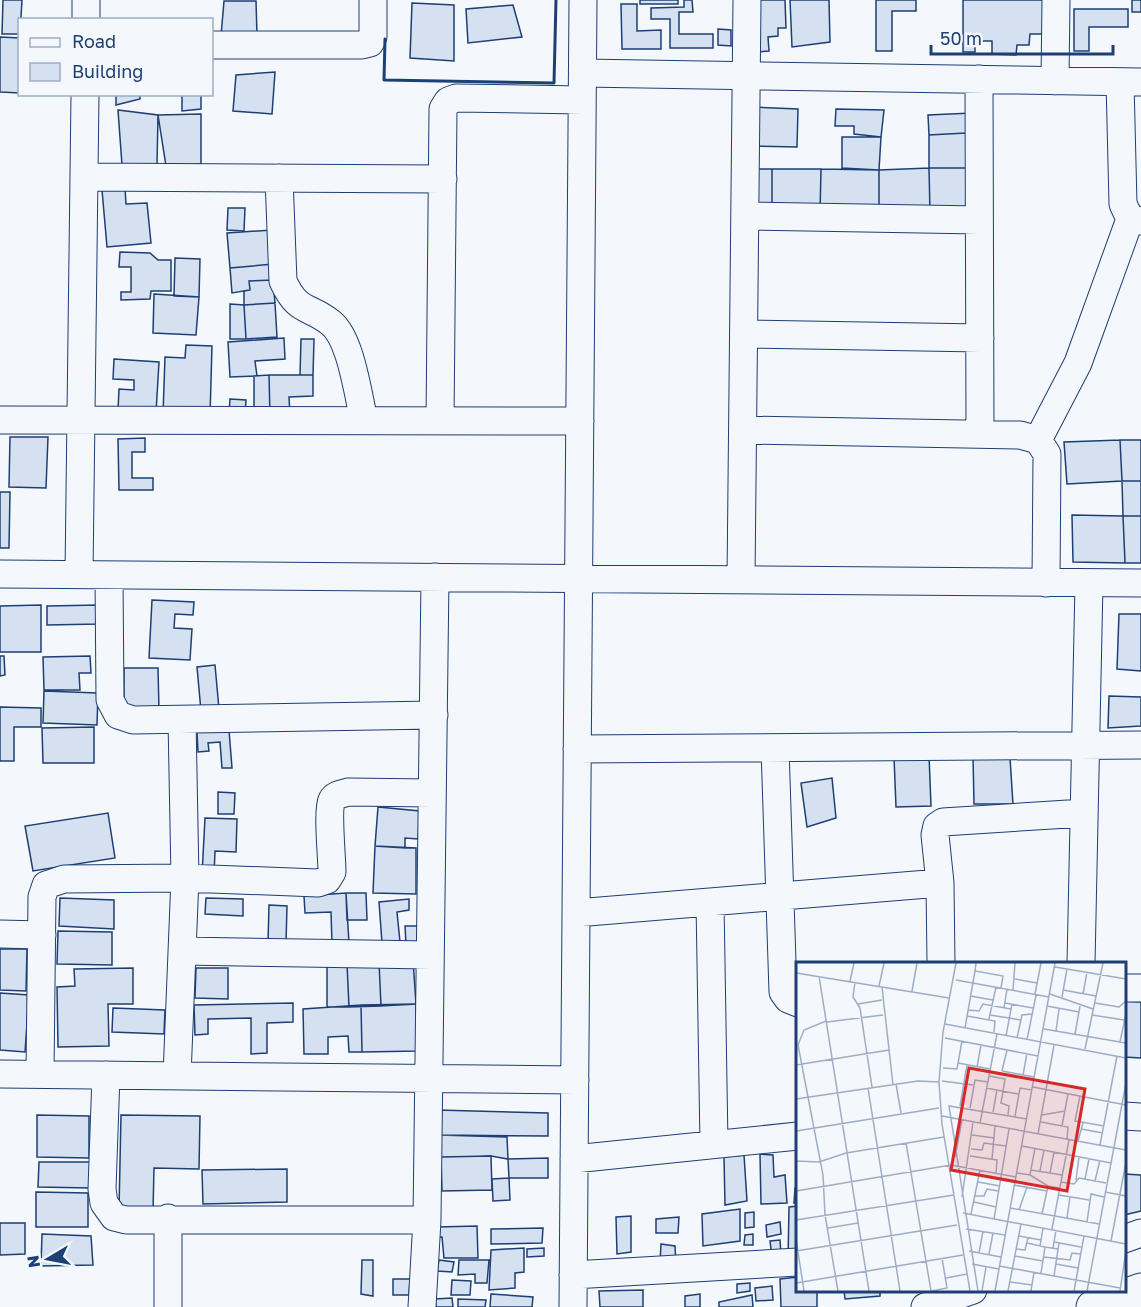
<svg xmlns="http://www.w3.org/2000/svg" width="1141" height="1307" font-family="'Golos Text',sans-serif">
<style>
.building{fill:#d5e0f0;stroke:#1d3f73;stroke-width:1.5}
.lines{fill:none;stroke-linecap:round;stroke-linejoin:round}
.minor-casing{stroke:#1d3f73;stroke-width:29}
.highway-casing{stroke:#1d3f73;stroke-width:35}
.minor{stroke:#f4f7fb;stroke-width:27}
.highway{stroke:#f4f7fb;stroke-width:33}
.wall{stroke:#1d3f73;stroke-width:3}
.inset-road{fill:none;stroke:#9eadc5;stroke-width:1.5}
.view{fill:#d62828;fill-opacity:0.15;stroke:#d62828;stroke-width:3}
.inset-edge{fill:none;stroke:#1d3f73;stroke-width:3}
</style>
<rect width="100%" height="100%" fill="#f4f7fb"/>
<path class="building" d="M3 0H22L20 34H2Z
M640 0H678V4H640Z
M684 0H692L693 12H679V34H713V48H670V19H651V8L684 7Z
M754 0H785L786 28H778V36L768 37 769 51 757 52Z
M790 0H829L830 42 792 47Z
M876 0H916V11H892V51H876Z
M963 0H1044L1043 34H1030L1029 45H1017L1016 55 992 54V41H975V52H963Z
M1132 0H1141V12H1132Z
M224 1H256L257 35 221 36Z
M412 3 454 5V61L410 58Z
M621 4H637V31L661 30V49H622Z
M513 5 522 37 468 43 466 9Z
M1074 9H1128V27H1089V51H1074Z
M718 29 731 30V46L718 45Z
M0 37 20 38V93L0 92Z
M275 72 272 114 233 111 236 75Z
M116 94H140V99L116 105Z
M182 94H201V109L182 111Z
M753 107 798 109 797 147 752 146Z
M836 109 884 110 881 137 854 134V126H835Z
M118 110 158 115 157 165H122Z
M972 113 966 133 929 135 928 115Z
M201 114V164L166 166 158 115Z
M966 133 968 168H929V135Z
M842 137H881L879 170 842 168Z
M929 168 930 213H879V170Z
M929 168H968L970 212 930 213Z
M749 169H772V212H750Z
M772 169H821L820 213 772 212Z
M821 169 879 170V213H820Z
M125 188 126 204 147 203 151 243 107 247 102 190Z
M228 208H245L244 231 227 230Z
M272 230 274 264 230 268 227 233Z
M120 252 150 253 158 260H171V291H151L150 299 121 300V292H131V267H119Z
M175 258 200 259 199 297 174 296Z
M274 264 273 280 249 281 250 290 232 293 230 268Z
M273 280 275 303 244 305V291L250 290 249 281Z
M154 294 199 297 196 335 153 333Z
M275 303 277 337 246 339 244 305Z
M230 304 244 305 246 339H230Z
M284 338 285 359 255 361 257 376 230 377 228 342Z
M301 339H314L313 375H300Z
M186 345 212 346 210 416 163 414 165 357 185 358Z
M114 359 159 362 156 413 118 410 119 389 134 390V380L113 379Z
M269 375 270 415H254V376Z
M269 375H313V396L289 397 290 415H270Z
M230 399 246 400 245 415 229 414Z
M10 437H48L46 488 9 487Z
M145 438V452H132V478H153V490H119L118 439Z
M1120 440 1122 481 1067 484 1064 442Z
M1120 440H1141V481H1122Z
M1122 481H1141V516H1123Z
M0 492H10L9 548H0Z
M1072 515 1123 516 1125 563 1073 562Z
M1123 516H1141V563H1125Z
M152 600 194 602 193 615 175 614 174 628 192 629 190 660 149 658Z
M41 605V652H0V606Z
M99 605V624L47 625V606Z
M1119 614H1141V671L1117 669Z
M0 656H4L5 675 0 676Z
M90 656 91 673H79L80 690H44L43 657Z
M215 665 219 709 201 711 197 667Z
M124 668H158L159 711H124Z
M44 691 98 693 97 725 43 723Z
M1109 696 1141 697V726L1108 728Z
M0 707 41 708V727H14V761H0Z
M94 727V763H43L42 728Z
M229 730 232 768H222L220 742 208 743 209 751 198 752 197 732Z
M929 755 931 806 896 807 894 757Z
M973 757 1010 758 1013 804H974Z
M832 778 836 818 807 827 801 783Z
M218 792 235 793 234 814H218Z
M378 807 420 811 418 839 405 838V848L375 846Z
M108 813 115 858 33 871 25 826Z
M205 818 237 819 236 852 215 851 214 875H202Z
M375 846 416 848V894L373 893Z
M346 893 349 943 332 944 331 912 305 913 304 896Z
M346 893H366L367 920H347Z
M60 898 114 900V929L59 926Z
M206 898 243 899V916L205 914Z
M409 899V910L397 912 400 942 382 943 379 902Z
M269 905 287 906 286 943 268 942Z
M405 926H419L420 943 406 944Z
M58 931 112 932V965L57 964Z
M0 949H27L26 991 0 990Z
M413 960 416 1004 381 1006 379 962Z
M379 962 381 1006 349 1007 347 964Z
M327 964H347L349 1007H327Z
M133 968V1004H108L109 1046 58 1047 57 987 75 986 74 969Z
M196 968H228V999L195 998Z
M0 993 29 995 25 1052 0 1050Z
M1124 1001 1141 1002V1058L1124 1057Z
M293 1003V1022L267 1023V1053L251 1054V1018L208 1019V1034L195 1035 194 1005Z
M416 1004 418 1051 362 1052 361 1005Z
M361 1005 362 1052H349L348 1036 328 1037V1054H304L303 1009Z
M113 1008 165 1010 164 1034 112 1032Z
M437 1110 548 1113V1136L439 1135Z
M37 1115 89 1116V1158L37 1157Z
M121 1115 200 1116 199 1169 154 1168 153 1211 119 1210Z
M439 1135 507 1137 508 1159 491 1156 441 1157Z
M760 1154 773 1155 774 1177 785 1175 787 1203 761 1204Z
M744 1155 747 1201 725 1205 724 1157Z
M491 1156 492 1190 442 1191 441 1157Z
M548 1158V1178H509L508 1159Z
M39 1162H92L90 1188 38 1187Z
M287 1169V1202L203 1204 202 1170Z
M1124 1174 1141 1175V1211L1124 1215Z
M509 1178 510 1200 493 1201 492 1179Z
M795 1188H798V1203H794Z
M36 1192 88 1193V1227H36Z
M798 1206V1260L788 1261 789 1207Z
M740 1209V1241L703 1246 702 1214Z
M754 1212V1227L745 1228V1213Z
M631 1216V1252L617 1254 616 1217Z
M679 1217 678 1233H656V1219Z
M780 1222 781 1234 767 1237 766 1225Z
M0 1223H25V1254L0 1255Z
M477 1226 478 1258H444L442 1237H437V1227Z
M543 1228 542 1243 491 1244V1229Z
M42 1234 91 1236 93 1265 41 1266Z
M753 1234V1245H744L745 1235Z
M780 1240 781 1255 772 1257 770 1241Z
M661 1244 675 1246 676 1265 660 1263Z
M524 1248V1272L515 1273V1288L489 1290 491 1250Z
M544 1248V1256L527 1257V1249Z
M362 1260H373V1296L361 1294Z
M439 1260 454 1262 452 1272 437 1271Z
M459 1260H489L487 1283H475V1274L458 1275Z
M798 1277V1290H817V1307H781L780 1279Z
M393 1279H410L409 1295H393Z
M452 1280 471 1281 470 1295H451Z
M750 1283V1291L737 1293V1284Z
M772 1286 773 1300 756 1301 755 1288Z
M643 1290V1307H600L599 1291Z
M844 1290H880V1296L845 1299Z
M491 1294 533 1297 532 1307H490Z
M700 1294V1307H685V1296Z
M752 1295 753 1307H719V1302Z
M452 1298 453 1307H436L435 1299Z
M458 1299 486 1300 485 1307H458Z"/>
<g class="lines">
<g class="minor-casing">
<path id="minor" d="M86 20V0
M212 45H362L370 43 373 37V0
M583 73 1141 82
M979 79 980 434
M1055 81 1056 0
M1120 82 1123 204 1130 219 1141 221
M84 177 443 179
M279 178 283 281C298 314 309 305 331 323 351 339 358 395 364 420
M745 216 979 220
M744 334 980 338
M0 420 580 421
M440 421 443 109 448 101 456 98 582 100
M743 430 1020 435 1038 440 1047 454 1046 583
M1038 440 1078 363 1130 219
M0 574 1141 583
M79 574 85 94
M109 575 110 700 118 715 133 720 434 715
M741 580 747 0
M775 748 783 992 788 999 798 1003
M577 749 1141 745
M710 902 714 1144
M576 913 940 883
M0 934 42 935
M182 951 430 955
M941 964 940 883 935 835 937 826 943 822 1084 813
M1081 964 1089 583
M1124 988H1141
M0 1074 575 1080
M40 1074 42 897 46 885 64 879 185 878 318 883 327 880 332 872C332 858 327 810 332 800 335 794 343 794 348 792L432 793
M106 1075 102 1189 104 1203 114 1217 126 1220H427
M177 1076 185 878 182 720
M1124 1116 1141 1117
M574 1159 798 1136
M168 1218V1307
M1124 1239 1141 1233
M573 1275 798 1262
M422 1307 427 1220 435 577
M573 1307 583 0
M925 1307 973 1290"/>
</g>
<g class="highway-casing">
<path id="highway" d="M1093 1307 1141 1290"/>
</g>
<use href="#minor" class="minor"/>
<use href="#highway" class="highway"/>
<path class="wall" d="M385 39 384 80 554 83 556 0"/>
</g>
<g transform="translate(796 962)">
<rect width="330" height="330" fill="#f4f7fb"/>
<path class="inset-road" d="M160 1 147 70 143 120 146 162 174 329M180 1 179 9 207 14 205 26M259 5 330 17M0 11 153 36M23 14 73 329M219 17 241 21M160 18 253 35M54 19 58 1M59 20 57 35 64 46 76 125M83 24 88 1M86 25 97 123M217 28 219 1M267 28 300 34M116 29 121 1M239 32 245 1M254 32 297 47M287 32 291 10M174 34 197 38M266 35 271 7M209 41 237 46M299 41 323 45 330 39M62 42 86 38M251 44 283 50M208 46 211 27M172 48 183 49 187 42 215 47M194 53 225 58M296 53 328 58M171 54 199 59 198 70M193 57 200 25M30 59 8 68 2 83 27 213 29 253 42 329M31 60 87 53M149 62 330 96M169 66 179 9M248 67 330 81M260 69 263 47M279 72 284 44M210 74 216 42M149 76 242 94M221 76 226 53 236 52M231 78 240 33M324 80 330 52M289 87 307 1M162 101 194 107M0 103 93 88M181 105 185 83M147 106 161 107 166 79M206 109 238 115M206 109 211 88M227 113 231 91M193 114 209 117 205 141 213 144 212 153M146 119 177 123M100 122 105 151M237 125 330 143M72 126 104 329M190 126 222 132M284 134 279 159 308 164M0 137 122 119 143 120M164 144 171 103M174 146 179 118 192 120M197 150 201 128M246 153 269 149M146 154 330 188M219 154 224 126 236 128M245 160 272 165 271 177M184 161 201 72M266 164 272 132M285 167 307 171M0 169 143 146M242 172 258 83M176 173 198 176M282 179 287 161M110 181 135 329M304 183 321 94M226 184 315 201M175 187 186 188 188 181 210 184M174 194 201 198 200 211M159 195 166 158M196 197 199 164M0 199 23 200 50 191 148 175M235 208 266 213M244 209 248 188M221 211 234 213 239 186M254 211 258 190M234 213 252 224M289 217 293 197M280 218 283 195M299 219 304 198M182 220 204 224M265 220 278 222 283 216 310 221M218 223 251 229M0 229 155 203 220 215M309 230 330 234M263 233 293 238M179 234H188L191 227 202 229M166 235 177 160M178 240 200 245M214 246 303 262M223 248 231 225M167 251 330 282M175 252 184 208M246 252 252 224 264 226M271 256 274 235M198 257 213 167M0 258 158 233M291 260 295 232 308 235M32 266 62 261M170 267 209 273M256 267 273 178M223 274 245 278M0 277 8 329M315 279 330 200M258 280 285 285M231 281 249 285M244 284 247 266M257 286 260 268M220 287 229 288 232 276M0 289 161 263M173 289 205 295M183 291 187 269M193 292 197 271M219 294 247 299M248 295 274 298 276 291 284 292M176 302 203 307M260 302 282 306M203 304 324 326M245 311 249 285 262 287M258 314 263 281M150 316 171 312M214 320 236 323M0 321 167 293M136 329 151 326 146 296M182 329 153 144 231 157M186 329 190 305M199 329 259 1M212 329 225 262M235 329 238 310M278 329 288 274M291 329 330 121M324 329 330 289"/>
<path class="view" d="M173 106 289 127 271 229 155 208Z"/>
<rect width="330" height="330" class="inset-edge"/>
</g>
<rect x="18" y="18" width="195" height="78" fill="#f4f7fb" stroke="#9eadc5" stroke-width="1.5"/>
<rect x="30" y="38" width="30" height="9" fill="#f4f7fb" stroke="#9eadc5" stroke-width="1.5"/>
<text x="72" y="48" font-size="18" fill="#1d3f73">Road</text>
<rect x="30" y="63" width="30" height="18" fill="#d5e0f0" stroke="#9eadc5" stroke-width="1.5"/>
<text x="72" y="78" font-size="18" fill="#1d3f73">Building</text>
<g transform="translate(48 1259) rotate(260)" stroke="#f4f7fb" stroke-width="4.5" paint-order="stroke">
<path d="M0-4.5L10 22L0 15L-10 22Z" fill="#1d3f73"/>
<text y="-9" font-size="16" font-weight="bold" text-anchor="middle" fill="#1d3f73">N</text>
</g>
<path d="M931 45v9h182v-9" fill="none" stroke="#1d3f73" stroke-width="3"/>
<text x="940" y="45" font-size="18" fill="#1d3f73" stroke="#f4f7fb" stroke-width="4.5" paint-order="stroke">50 m</text>
</svg>
